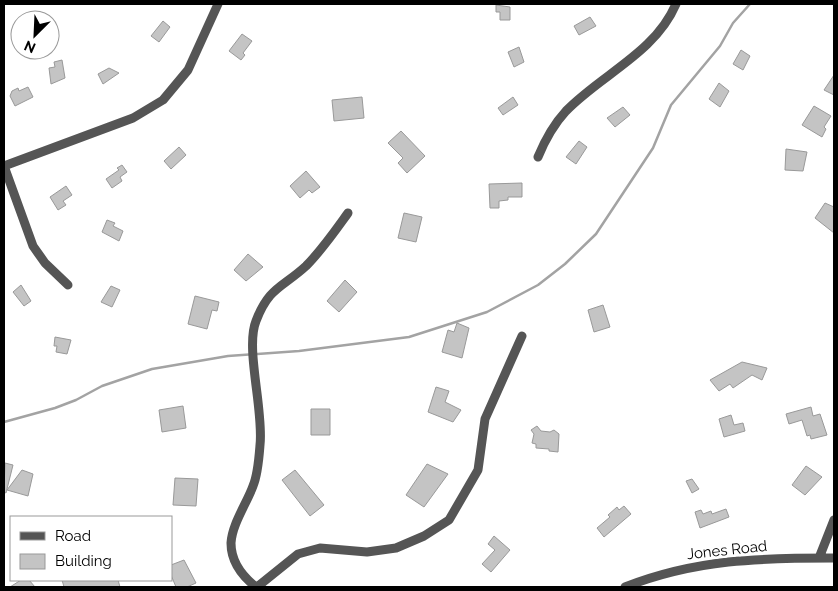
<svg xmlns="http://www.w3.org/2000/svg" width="838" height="591" font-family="Raleway,sans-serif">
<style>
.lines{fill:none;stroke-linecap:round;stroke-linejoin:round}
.stream{stroke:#a3a3a3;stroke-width:2.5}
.building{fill:#c4c4c4;stroke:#999}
.minor{stroke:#555;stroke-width:9}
.labels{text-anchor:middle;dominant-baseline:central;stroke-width:5;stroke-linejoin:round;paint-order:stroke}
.street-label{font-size:15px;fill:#000;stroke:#fff}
</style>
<rect width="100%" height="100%" fill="#fff"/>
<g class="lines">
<path class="stream" d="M4 422 55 408 76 400 102 386 152 369 228 356 299 351 409 337 487 312 538 285 565 264 596 234 653 148 671 105 720 46 733 23 750 4"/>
</g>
<path class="building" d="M496 5 510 7V20H500V12H496Z
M590 17 596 26 579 35 574 26Z
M163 21 170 27 159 42 151 36Z
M242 34 252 41 243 53 245 55 241 60 229 51Z
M519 47 524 62 514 67 508 52Z
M741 50 750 56 743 70 733 64Z
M62 60 65 78 51 84 49 68 55 67 54 62Z
M109 68 119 73 103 84 98 74Z
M834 75V95L824 90Z
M719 83 729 91 720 107 709 99Z
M28 87 33 97 15 106 10 96 12 91 18 88 19 91Z
M362 97 364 118 334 121 332 100Z
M513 97 518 105 503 115 498 108Z
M814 106 831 116 824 127 826 129 822 137 802 125Z
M623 107 630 115 615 127 607 118Z
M401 131 425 156 407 173 398 163 403 158 388 143Z
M579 141 587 147 576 164 566 157Z
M179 147 186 155 171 169 164 161Z
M786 149 807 152 803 171 785 170Z
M122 165 127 172 120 177 122 181 112 188 106 179 119 170 117 168Z
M306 171 320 187 312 193 309 190 300 198 290 186Z
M522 183V197H508V200L499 201V208H490L489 184Z
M66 186 72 195 63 201 66 205 58 210 50 197Z
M825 203 834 207V233L815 218Z
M404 213 422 217 416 242 398 238Z
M107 220 115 223 113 226 123 231 119 241 102 232Z
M248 254 263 267 246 281 234 270Z
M345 280 357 292 339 312 327 301Z
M21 285 31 301 24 306 13 292Z
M111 286 120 290 112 307 101 302Z
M195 296 219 302 217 311 212 310 207 329 188 324Z
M603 305 610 327 594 332 588 310Z
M457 323 469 328 462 358 442 352 448 330 454 332Z
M55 337 71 340 67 354 56 352 57 346H54Z
M742 362 767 368 762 380 752 375 733 388 730 384 719 391 710 380Z
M436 387 449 391 445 402 461 410 453 422 428 412Z
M183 406 186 428 162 432 159 410Z
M811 407 813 416 820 414 827 435 811 439 810 435 807 436 802 420 789 424 786 414Z
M311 409H330V435H311Z
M731 415 734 425 743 423 745 431 724 437 719 419Z
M537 426 541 431 550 432 554 430 559 434 558 452 549 451V449L536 448V444L532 443 534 434 531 430Z
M5 463 13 465 6 493 4 492Z
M427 464 448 474 424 507 406 495Z
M806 466 822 477 805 495 792 485Z
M22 470 33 474 28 496 7 490Z
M295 470 324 505 310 516 282 480Z
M175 478 198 479 196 506 173 505Z
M692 479 699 489 692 493 686 481Z
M624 506 631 514 604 537 597 528 610 517 608 515 617 507 619 510Z
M726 509 729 517 700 528 695 512 701 510 703 514 711 511 712 514Z
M494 536 510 550 491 572 482 564 495 550 488 544Z
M184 560 196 583 187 587H176L171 575V565Z
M21 580H29L35 587H10Z
M62 580H118L120 587H64Z"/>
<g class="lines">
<path class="minor" d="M538 157C545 140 554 124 566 111 602 74 655 53 676 4
M4 166 133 118 163 100 188 70 218 4
M4 166 33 246 45 263 68 285
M819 558 834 520
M256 587C242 576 231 562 231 543 232 524 247 503 253 486 258 474 259 458 260 445 264 411 245 348 256 321 269 287 282 288 306 266 322 250 335 231 348 213
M257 587 298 554 320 548 367 552 396 548 424 536 449 520 478 470 485 419 522 336
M625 587C696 559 760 558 834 558"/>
</g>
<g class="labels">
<g class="street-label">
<text transform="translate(727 550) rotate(-6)">Jones Road</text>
</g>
</g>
<rect width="838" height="591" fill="none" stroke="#000000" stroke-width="10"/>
<rect x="10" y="516" width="162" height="65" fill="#ffffff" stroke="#999999"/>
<rect x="20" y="532" width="25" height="8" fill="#555555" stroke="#999999"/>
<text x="55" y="541" font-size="15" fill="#000000">Road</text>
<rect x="20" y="554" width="25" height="15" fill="#c4c4c4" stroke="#999999"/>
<text x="55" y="566" font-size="15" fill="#000000">Building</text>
<g transform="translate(35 35) rotate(204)"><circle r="24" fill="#ffffff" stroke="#999999"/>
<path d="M0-4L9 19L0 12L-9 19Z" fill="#000000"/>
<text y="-8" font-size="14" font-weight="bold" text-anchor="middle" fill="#000000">N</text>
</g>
</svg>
